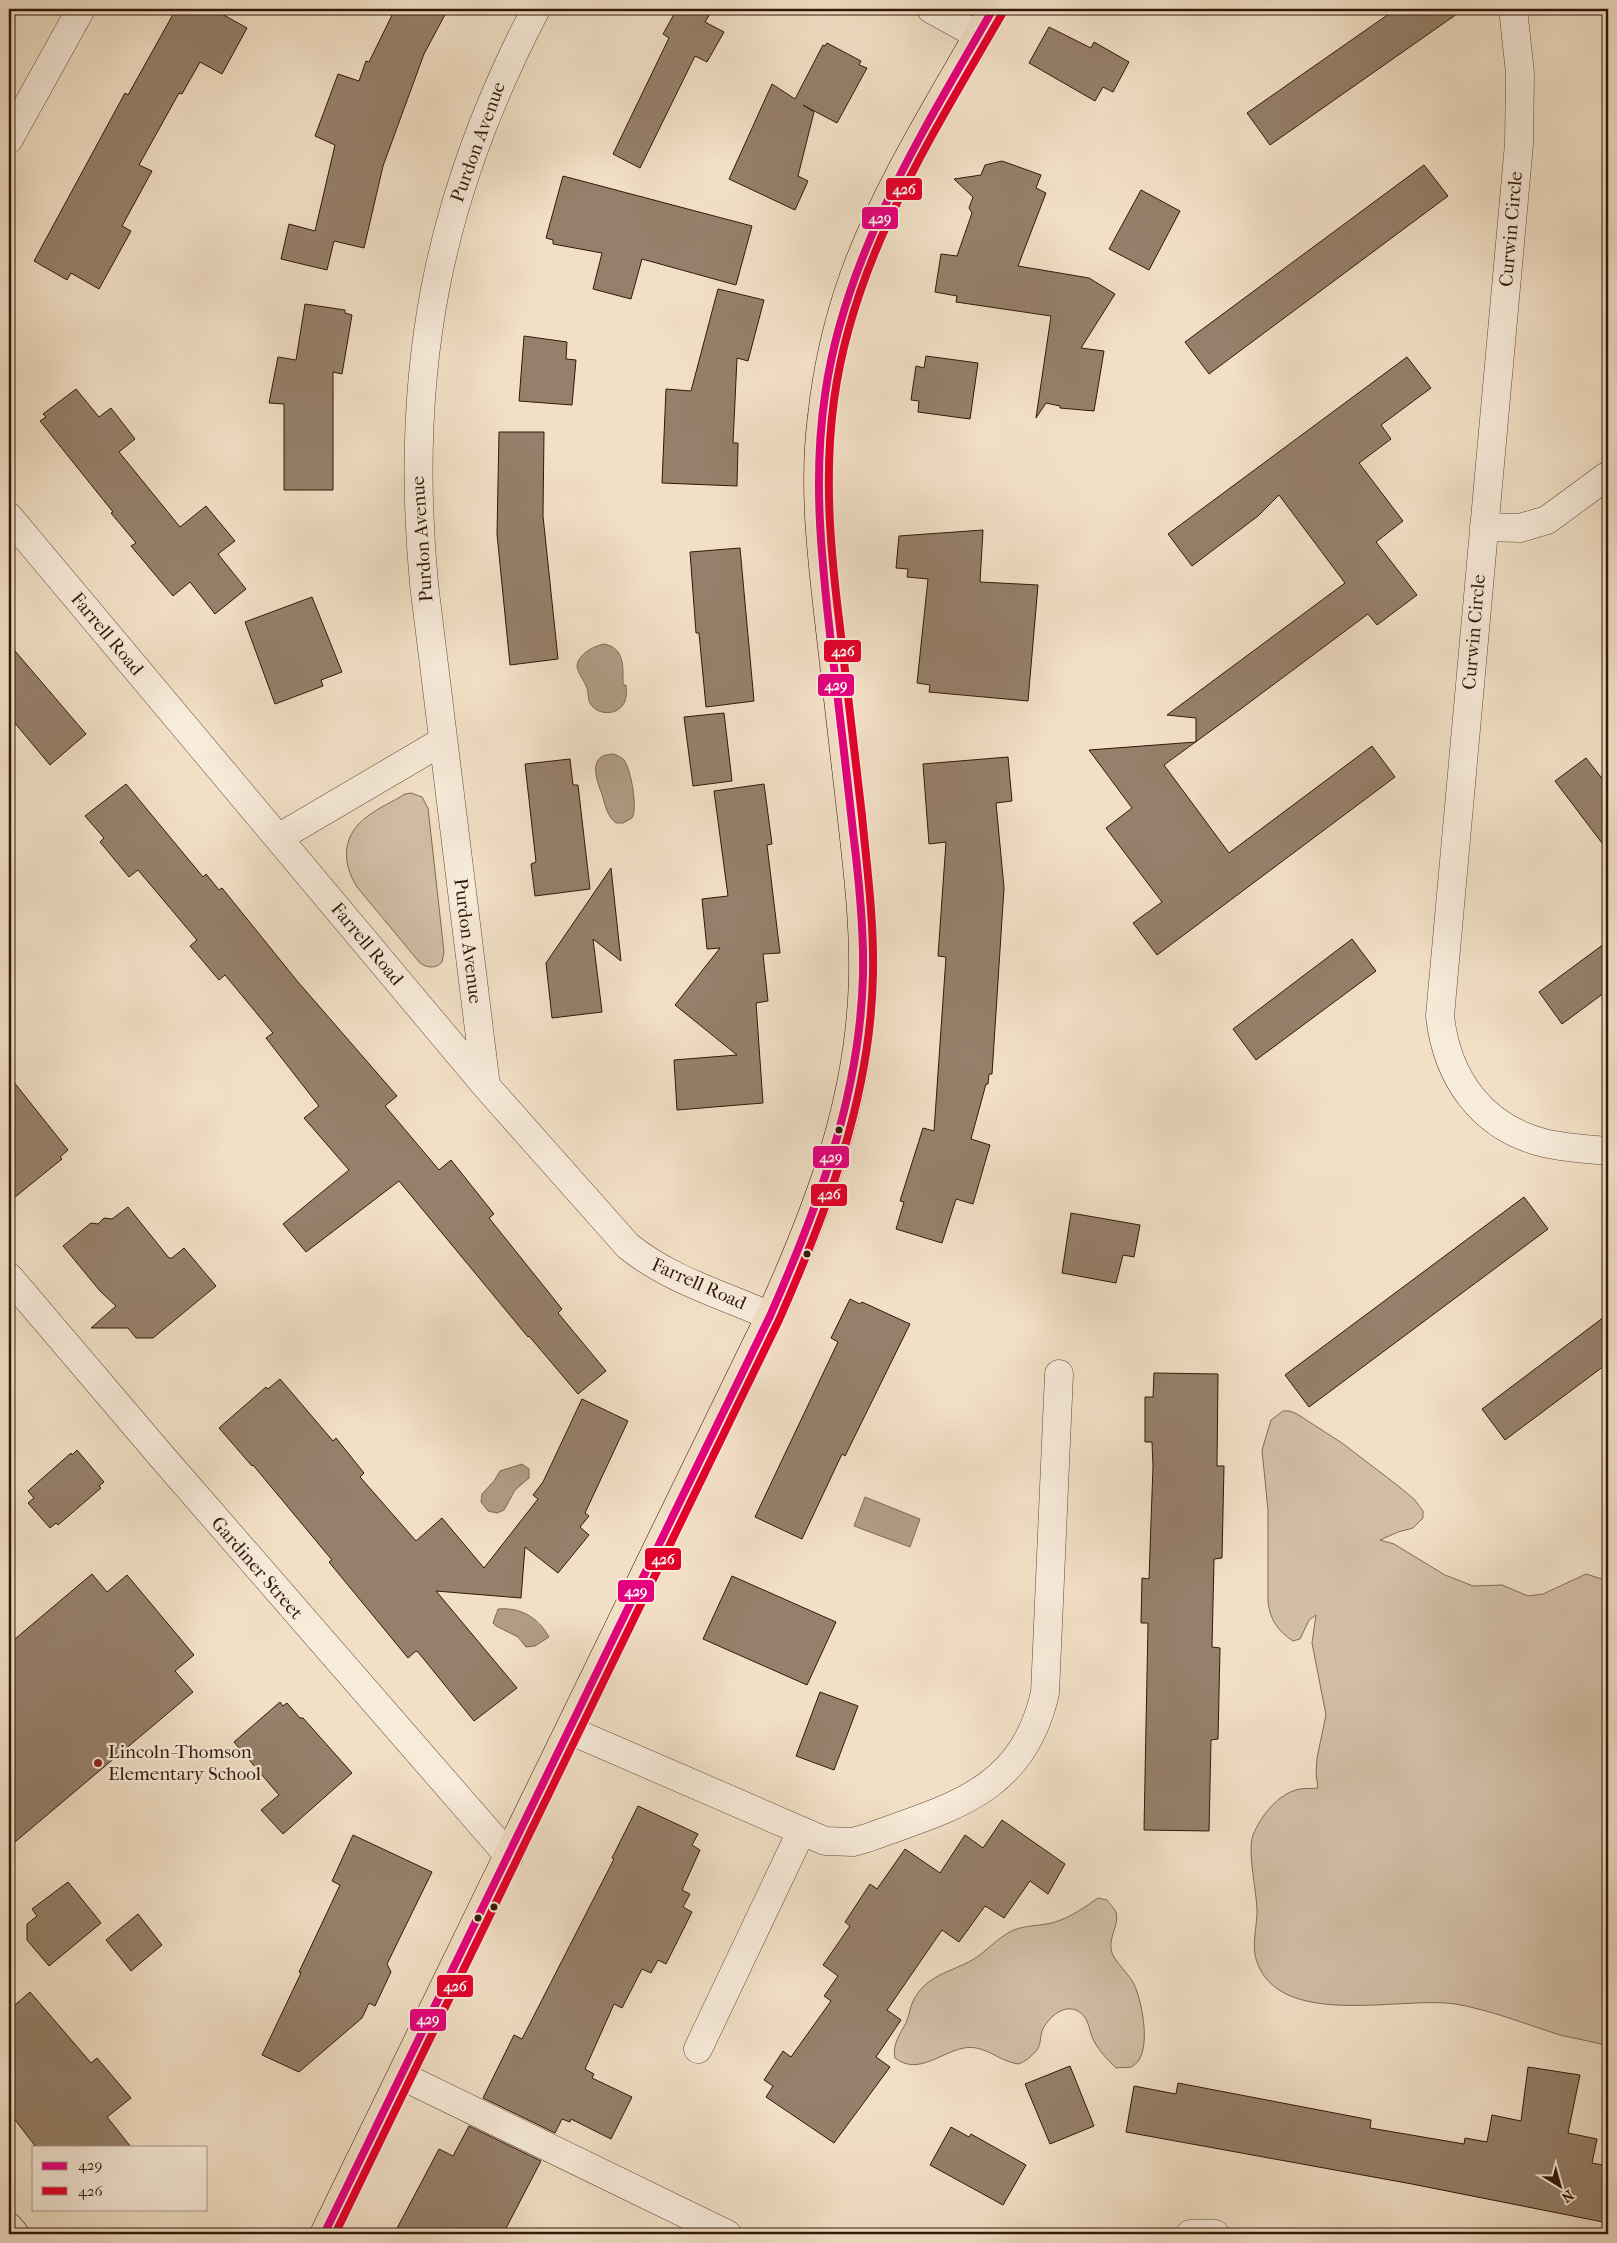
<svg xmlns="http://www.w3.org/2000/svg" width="1617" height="2243" font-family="'IM FELL French Canon',serif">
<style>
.green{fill:#d2bea6;stroke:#826a57}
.water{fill:#b19c85;stroke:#7f6753}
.building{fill:#96806b;stroke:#331708}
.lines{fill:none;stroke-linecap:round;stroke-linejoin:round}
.minor-casing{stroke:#634938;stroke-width:29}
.major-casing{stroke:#331708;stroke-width:29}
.minor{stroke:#f7ebda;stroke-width:28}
.major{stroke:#f2e0c6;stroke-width:28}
.bus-1-casing{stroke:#f7ebda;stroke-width:11}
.bus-2-casing{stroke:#f7ebda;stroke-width:11}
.bus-1{stroke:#e5007d;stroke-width:8}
.bus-2{stroke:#e4002b;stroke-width:8}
.bus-dot{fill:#331708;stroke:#f7ebda;stroke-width:2}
.poi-dot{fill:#8f2418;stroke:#f7ebda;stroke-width:2}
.labels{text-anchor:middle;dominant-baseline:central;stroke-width:4.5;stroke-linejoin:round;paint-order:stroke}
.street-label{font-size:19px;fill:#331708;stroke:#f7ebda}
.poi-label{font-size:19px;fill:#331708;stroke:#f7ebda;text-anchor:start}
.line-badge{stroke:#f7ebda;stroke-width:2}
.badge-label{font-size:14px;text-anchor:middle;font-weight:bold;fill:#fff}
</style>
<rect width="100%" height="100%" fill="#f2e0c6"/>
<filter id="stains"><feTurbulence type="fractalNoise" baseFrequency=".004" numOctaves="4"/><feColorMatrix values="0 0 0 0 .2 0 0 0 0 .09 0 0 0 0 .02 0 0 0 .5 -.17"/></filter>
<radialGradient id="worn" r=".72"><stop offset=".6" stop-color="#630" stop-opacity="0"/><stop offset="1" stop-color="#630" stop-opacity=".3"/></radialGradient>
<path class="green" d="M411 793 422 797 428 808 444 952 442 962C436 969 427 968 420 963L357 887C341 862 342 834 368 816 379 807 393 802 405 794Z
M1283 1411H1290L1297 1414 1342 1443 1397 1485 1414 1499 1423 1511V1518L1413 1528 1398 1532 1380 1540 1394 1544 1445 1575 1473 1586 1502 1585 1528 1596 1543 1594 1586 1574 1608 1581V2046C1592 2041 1576 2039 1560 2035 1525 2024 1491 2010 1455 2004 1404 1996 1287 2028 1259 1967 1250 1949 1257 1929 1257 1911 1257 1893 1247 1851 1253 1835 1261 1816 1278 1793 1300 1789 1306 1788 1312 1789 1318 1788L1316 1774 1317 1758 1326 1715 1312 1643 1316 1615 1309 1620 1300 1639 1293 1641C1278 1631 1270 1620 1268 1602V1510L1262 1450 1271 1420Z
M1098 1898 1107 1900C1109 1903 1114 1908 1116 1912 1120 1925 1107 1938 1112 1953 1117 1964 1128 1973 1134 1984 1142 2001 1154 2057 1131 2067 1127 2068 1121 2067 1116 2068 1108 2060 1099 2051 1094 2041 1089 2032 1090 2021 1081 2013 1066 2001 1048 2017 1042 2031 1040 2038 1041 2044 1037 2050 1032 2056 1026 2061 1019 2064 999 2062 985 2044 964 2048 941 2052 918 2076 895 2058 892 2045 900 2034 906 2023 909 2016 910 2008 913 2001 927 1974 950 1973 974 1959 987 1951 999 1936 1014 1930 1026 1925 1042 1926 1055 1922 1071 1917 1085 1907 1098 1898Z"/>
<path class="water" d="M604 644C625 648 623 667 623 685H626C626 688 627 693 626 697 624 713 603 718 592 706 587 701 589 694 587 688 584 680 578 674 577 666 578 654 594 646 604 644Z
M614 754C618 756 621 757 624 760 631 769 638 809 632 818L623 823H616C607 816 605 805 602 794 596 779 587 754 614 754Z
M522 1464 529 1469V1478L515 1490 504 1510 497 1513 488 1511 481 1502 482 1494 494 1481 500 1471Z
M865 1497 920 1519 910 1547 854 1526Z
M498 1609C520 1607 538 1617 549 1637L535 1646 526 1647 518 1637 496 1626 493 1623Z"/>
<path class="building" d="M176 9H213L247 28 222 74 200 62 182 94 179 93 139 165 152 171 122 226 131 231 99 289 71 273 67 280 34 261 125 93 128 95Z
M395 9H448L424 54 383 166 364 248 334 241 327 270 281 259 289 224 315 231 335 145 315 136 338 74 359 81 366 61 369 62Z
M677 9H713L705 22 724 32 707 62 695 56 640 168 613 154 669 38 663 34Z
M1396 9H1464L1270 145 1247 113Z
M1049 27 1091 48 1094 42 1129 62 1113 92 1103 87 1095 101 1029 63Z
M827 43 861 61 859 65 867 68 837 123 803 105 814 112 798 176 808 181 795 210 729 179 772 84 795 99 823 45 825 46Z
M1002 161 1041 175 1036 188 1046 193 1018 266 1089 278 1115 294 1081 348 1104 351 1094 411 1060 408V406L1046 403 1036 418 1051 316 956 302 957 296 935 292 941 254 957 256 972 213 969 208 973 197 954 179 981 175 985 165Z
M1424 165 1448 196 1209 374 1185 342Z
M563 176 752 226 736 285 642 259 631 299 593 289 602 253 553 244V240L546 238Z
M1141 190 1180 211 1149 270 1109 249Z
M718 289 764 300 748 361 737 358 733 443H738L737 486 662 483 666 389 691 391Z
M305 304 345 310V313L352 315 342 374 333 372V490H284V404L269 403 278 357 296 360Z
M524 336 567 342 566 359 576 360 572 405 519 401Z
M926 356 978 363 970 419 918 412 919 401 911 400 916 366 924 368Z
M1407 357 1431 388 1381 425 1391 439 1359 463 1403 521 1376 542 1417 595 1377 625 1368 614 1238 711 1164 765 1229 853 1372 746 1395 777 1157 955 1133 923 1162 902 1106 828 1132 808 1089 750 1196 742V718L1167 715 1345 583 1279 495 1258 516 1192 566 1168 534Z
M76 389 99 417 111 408 135 439 119 452 180 527 206 506 235 541 218 554 246 589 215 614 190 582 173 596 131 546 136 543 111 513 113 512 40 421 46 417 43 414Z
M499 432H544L543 516 558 659 510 665 497 534Z
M983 530 980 582 1038 585 1028 701 929 692 930 685 917 683 928 579 907 577 908 569 896 568 899 536Z
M740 548 754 701 706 707 699 633H696L690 552Z
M312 597 342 672 321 680 323 686 275 704 245 622Z
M9 644 86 734 50 765 9 716Z
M724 713 732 781 693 786 684 717Z
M1008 757 1012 801 996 803 1004 888 992 1074H989L988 1084H986L971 1139 990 1145 973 1204 956 1199 942 1243 896 1229 904 1202 900 1201 923 1128 934 1131 946 957 938 956 946 842 929 844 923 764Z
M1586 758 1608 786V851L1555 781Z
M570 759 573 785H578L590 889 535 896 531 864 536 862 525 764Z
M126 784 203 877 206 874 219 890 222 888 298 982 397 1096 385 1106 439 1170 451 1160 494 1214 489 1218 562 1309 558 1313 606 1371 578 1394 529 1336 528 1337 399 1181 306 1252 283 1224 349 1170 304 1118 319 1106 266 1038 273 1033 225 975 219 980 190 946 197 940 138 870 129 877 100 842 104 838 85 816Z
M764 784 772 844 767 845 780 953 763 954 768 1001 756 1003 763 1103 677 1110 674 1060 737 1055 675 1005 720 948 707 949 702 899 728 896 714 791Z
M611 868 621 961 593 939 602 1012 552 1018 546 963Z
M1352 939 1376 971 1256 1060 1233 1029Z
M1608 941V990L1562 1024 1539 992Z
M9 1076 68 1150 60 1157 62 1159 9 1202Z
M1524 1197 1548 1229 1309 1407 1285 1375Z
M128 1207 169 1258H172L184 1248 216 1286 153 1338H136L128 1328H91L116 1306 100 1291 63 1246 91 1223 98 1224 104 1218 112 1219Z
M1071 1213 1140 1225 1134 1257 1123 1255 1116 1283 1062 1273Z
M850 1299 860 1304 862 1302 910 1324 845 1456 842 1454 802 1539 755 1517 838 1342 831 1338Z
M1608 1314V1363L1505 1440 1482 1409Z
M1154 1373 1218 1374 1217 1466H1224L1222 1558 1214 1559 1212 1647 1220 1648 1218 1739 1211 1740 1209 1831 1144 1830 1148 1623H1141L1142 1578 1149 1579 1153 1466 1152 1442H1145V1397H1153Z
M280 1379 333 1441 336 1438 364 1473 360 1477 416 1541 442 1518 484 1568 538 1499 533 1495 543 1482 582 1399 628 1421 585 1513 589 1516 580 1527 589 1535 558 1573 525 1547 521 1598 436 1591 517 1688 474 1721 418 1652 416 1651 408 1658 329 1562 332 1560 253 1465 252 1466 219 1428 266 1387 268 1389Z
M77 1450 104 1482 99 1486 101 1488 58 1525 56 1523 50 1528 28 1503 34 1498 28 1491 71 1453 72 1455Z
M92 1574 107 1592 127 1575 194 1655 175 1671 193 1692 9 1847V1644Z
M732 1576 836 1622 807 1685 703 1639Z
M820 1692 858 1706 834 1770 796 1756Z
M280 1702 283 1706 287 1703 300 1718H303L352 1773 283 1834 261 1810 279 1795 234 1742Z
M638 1806 698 1834 692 1845 700 1850 682 1890 690 1894 683 1907 692 1912 666 1964 658 1960 651 1973 642 1969 622 2008 614 2004 585 2069 594 2074 592 2078 632 2097 611 2139 571 2119 570 2122 562 2119 555 2133 483 2098 514 2035 522 2039 614 1859 612 1858Z
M1002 1820 1065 1864 1048 1894 1030 1881 1004 1918 985 1906 959 1942 942 1930 887 2010 901 2020 876 2057 890 2067 834 2143 766 2097 773 2086 764 2080 783 2051 791 2057 831 2001 824 1996 838 1976 823 1965 850 1926 845 1922 870 1884 877 1889 905 1849 940 1873 965 1835 983 1848Z
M353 1835 432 1872 387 1964 391 1972 375 2006 369 2003 362 2018 299 2072 262 2055 301 1973 299 1972 340 1885 332 1881Z
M68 1882 101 1923 49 1966 27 1940V1924L37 1916 32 1909Z
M138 1914 162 1945 131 1971 106 1940Z
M30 1992 91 2063 97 2058 131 2098 107 2117 131 2147H36L9 2112V2010Z
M1070 2066 1094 2126 1050 2144 1025 2084Z
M1528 2067 1580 2075 1568 2133 1597 2139 1592 2163 1608 2166V2223L1412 2184 1126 2132 1134 2086 1176 2094 1178 2083 1371 2120 1370 2128 1464 2144 1465 2138 1487 2142 1492 2115 1521 2121Z
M469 2126 541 2161 503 2234H394L439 2149 453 2156Z
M951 2127 969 2137 971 2134 1026 2165 1003 2205 930 2165Z"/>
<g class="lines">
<g class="minor-casing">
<path id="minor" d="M931 9 978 35
M1513 9 1520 73 1519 144 1440 1016C1447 1078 1481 1127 1544 1143 1565 1148 1587 1149 1608 1151
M9 139 81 9
M9 517 486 1086 628 1246C668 1279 723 1295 770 1316
M1484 527 1520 528 1547 520 1607 476
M278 838 443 741
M486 1086 424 584C404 372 437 198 536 9
M9 1277 163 1458 509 1856
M569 1730 825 1841 853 1842 867 1838C951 1807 1022 1793 1045 1693L1059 1374
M698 2049 801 1832
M402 2076 727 2234
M1190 2234H1215"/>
</g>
<g class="major-casing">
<path id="major" d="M9 2227 15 2234
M324 2234 770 1316C820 1205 861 1098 863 975 864 920 857 865 851 811 844 747 836 684 829 621 821 552 813 484 822 416 827 369 838 321 854 276 887 185 945 94 993 9"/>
</g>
<use href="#minor" class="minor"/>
<use href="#major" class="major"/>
<g class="bus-1-casing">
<path id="bus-1" d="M324 2234 770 1316C818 1207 860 1096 863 975 864 927 859 879 853 832 846 766 838 700 830 634 821 554 813 476 825 395 845 253 923 132 993 9"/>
</g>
<g class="bus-2-casing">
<path id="bus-2" d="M335 2234 779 1320C828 1209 871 1096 873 973 874 920 867 868 862 816 854 750 846 684 839 619 830 546 824 474 834 400 853 258 931 137 1002 14"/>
</g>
<use href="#bus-1" class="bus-1"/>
<use href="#bus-2" class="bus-2"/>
</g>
<g class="bus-dot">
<circle cx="839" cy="1130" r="4.5"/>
<circle cx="807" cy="1254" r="4.5"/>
<circle cx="494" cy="1907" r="4.5"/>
<circle cx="478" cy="1918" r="4.5"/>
</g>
<circle class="poi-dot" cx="98" cy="1763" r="5"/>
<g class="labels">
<g class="street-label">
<text transform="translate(478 142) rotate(-70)">Purdon Avenue</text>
<text transform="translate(1511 229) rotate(-85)">Curwin Circle</text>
<text transform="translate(422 539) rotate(-94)">Purdon Avenue</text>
<text transform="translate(1474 632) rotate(-85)">Curwin Circle</text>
<text transform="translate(107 634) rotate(50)">Farrell Road</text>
<text transform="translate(468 941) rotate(83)">Purdon Avenue</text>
<text transform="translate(367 944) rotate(50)">Farrell Road</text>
<text transform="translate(699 1284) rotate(24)">Farrell Road</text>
<text transform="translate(257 1568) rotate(49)">Gardiner Street</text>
</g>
<g class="poi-label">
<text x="108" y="1752">Lincoln-Thomson<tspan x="108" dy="22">Elementary School</tspan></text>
</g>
</g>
<g class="line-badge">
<rect x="885" y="177" width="38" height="24" rx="5" fill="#e4002b"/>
<rect x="861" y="206" width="38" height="24" rx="5" fill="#e5007d"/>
<rect x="823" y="639" width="39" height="24" rx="5" fill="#e4002b"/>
<rect x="817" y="673" width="38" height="24" rx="5" fill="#e5007d"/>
<rect x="812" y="1145" width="38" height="24" rx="5" fill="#e5007d"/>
<rect x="810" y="1183" width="38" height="24" rx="5" fill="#e4002b"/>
<rect x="644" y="1547" width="38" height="24" rx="5" fill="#e4002b"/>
<rect x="617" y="1579" width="38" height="24" rx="5" fill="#e5007d"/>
<rect x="436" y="1974" width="38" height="24" rx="5" fill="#e4002b"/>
<rect x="409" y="2008" width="38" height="24" rx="5" fill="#e5007d"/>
</g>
<g class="badge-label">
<text x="904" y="194">426</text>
<text x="880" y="223">429</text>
<text x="843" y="656">426</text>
<text x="836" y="690">429</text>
<text x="831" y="1162">429</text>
<text x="829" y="1199">426</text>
<text x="663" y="1564">426</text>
<text x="636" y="1596">429</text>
<text x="455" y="1991">426</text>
<text x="428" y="2024">429</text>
</g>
<rect width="1617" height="2243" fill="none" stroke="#f2e0c6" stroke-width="30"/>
<rect x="10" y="10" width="1597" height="2223" fill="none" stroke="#331708" stroke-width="2.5"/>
<rect x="15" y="15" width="1587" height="2213" fill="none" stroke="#331708"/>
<rect x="32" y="2146" width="175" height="65" fill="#f7ebda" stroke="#a99686"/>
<rect x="42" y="2162" width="25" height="8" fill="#e5007d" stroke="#a99686"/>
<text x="78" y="2170" font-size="15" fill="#331708">429</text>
<rect x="42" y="2187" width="25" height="8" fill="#e4002b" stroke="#a99686"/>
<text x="78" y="2196" font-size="15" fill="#331708">426</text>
<g transform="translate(1560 2186) rotate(143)" stroke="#f7ebda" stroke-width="4" paint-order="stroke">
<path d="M0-4L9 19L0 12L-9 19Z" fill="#331708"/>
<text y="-8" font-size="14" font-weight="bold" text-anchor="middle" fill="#331708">N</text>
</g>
<rect width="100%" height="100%" filter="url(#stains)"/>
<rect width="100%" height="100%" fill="url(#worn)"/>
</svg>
